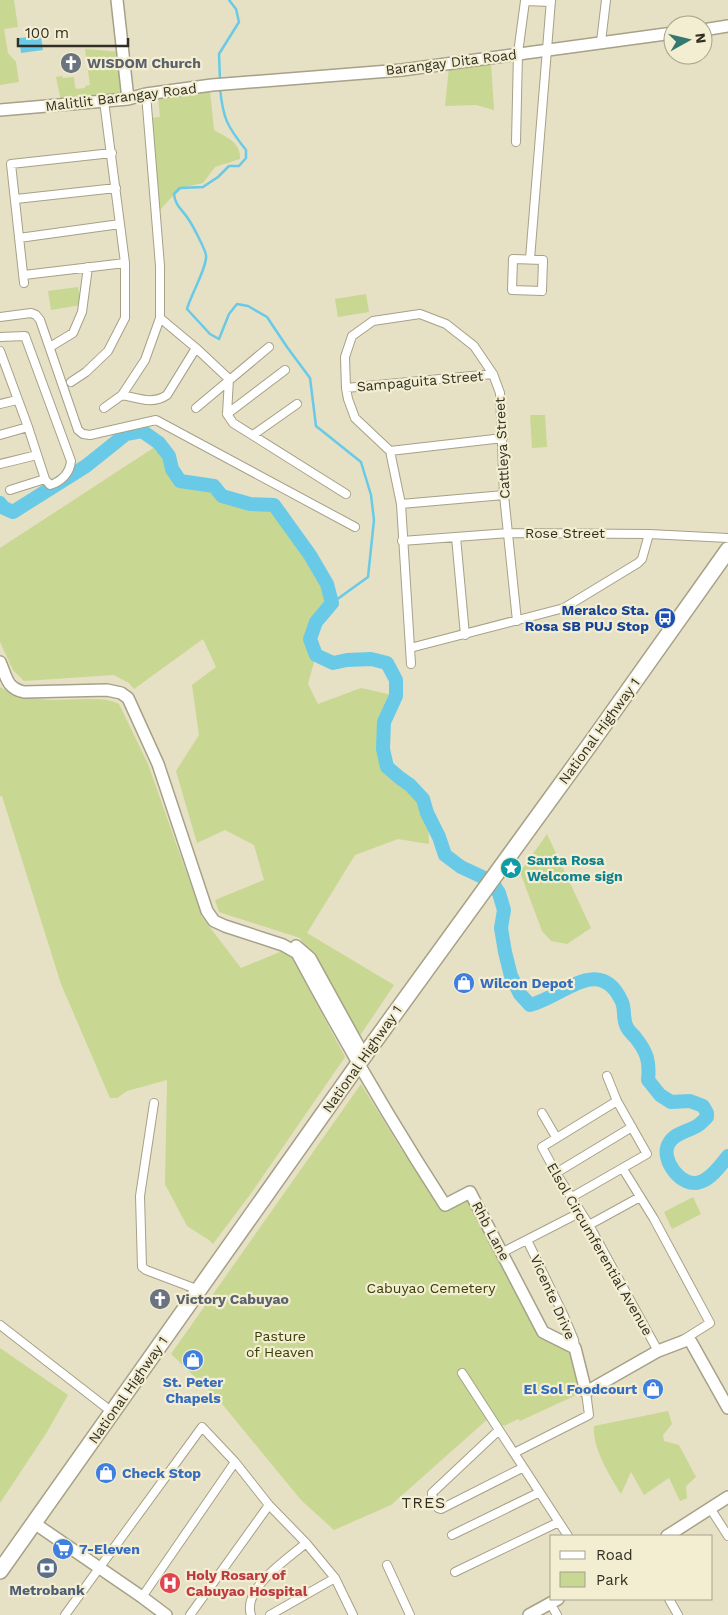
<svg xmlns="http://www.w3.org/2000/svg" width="728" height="1615" font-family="'Work Sans',sans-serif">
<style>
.green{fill:#c8d792}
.water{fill:#69cae7}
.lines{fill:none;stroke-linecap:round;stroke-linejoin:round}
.stream{stroke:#69cae7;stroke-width:2.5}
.river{stroke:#69cae7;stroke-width:14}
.street-casing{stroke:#a6a187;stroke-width:10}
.secondary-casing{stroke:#a6a187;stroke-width:14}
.highway-casing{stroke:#a6a187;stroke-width:18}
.street{stroke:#fff;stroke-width:8}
.secondary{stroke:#fff;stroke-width:11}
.highway{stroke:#fff;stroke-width:15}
.labels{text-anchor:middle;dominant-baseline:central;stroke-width:4.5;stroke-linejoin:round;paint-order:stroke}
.street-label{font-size:14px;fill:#312f24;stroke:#f3eed2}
.worship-label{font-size:14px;font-weight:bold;fill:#5b616d;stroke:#f3eed2;text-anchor:start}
.transit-label{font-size:14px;font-weight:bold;fill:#164399;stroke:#f3eed2;text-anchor:end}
.culture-label{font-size:14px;font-weight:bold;fill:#0d838f;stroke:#f3eed2;text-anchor:start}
.shop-label{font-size:14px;font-weight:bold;fill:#366cbe;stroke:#f3eed2;text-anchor:start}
.park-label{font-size:14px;fill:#363f04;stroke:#f3eed2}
.health-label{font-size:14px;font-weight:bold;fill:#be3a42;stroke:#f3eed2;text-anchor:start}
.service-label{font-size:14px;font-weight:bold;fill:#4e5e75;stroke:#f3eed2}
.quarter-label{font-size:16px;letter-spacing:1px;fill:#312f24;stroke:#f3eed2}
</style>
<rect width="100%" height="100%" fill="#e6e0c5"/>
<path class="green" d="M0 0H14L18 27 4 29 8 53 16 62 19 82 0 85Z
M85 49 121 52 125 96 61 101 56 77 62 76 63 78 74 77 75 87 77 89 85 88V86L90 85Z
M491 63 494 110 476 105 445 106 449 67Z
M210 91 214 130C227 138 241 142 240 159L215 167 203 183 180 188 158 212 150 118 160 117 158 96Z
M78 287 81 305 51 310 48 291Z
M366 294 369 312 338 317 335 299Z
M530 415H545L547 447 532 448Z
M158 445 169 456 172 469 181 481 214 486 222 496 250 504 274 505 310 555 327 584 332 603 316 622 310 639 316 655 308 684 318 704 361 688 396 696C392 704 387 712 384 721 381 730 382 758 387 767 394 778 413 785 422 798 430 810 428 830 429 844L398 839 355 855 307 933 394 985 359 1037 300 938 219 912 215 900 264 880 254 845 225 830 197 843 176 771 199 735 192 685 216 667 203 639 134 689 129 683 114 675 24 681 13 670 0 642V548Z
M0 687C22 703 59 700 84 699 97 699 107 698 119 704L148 764 202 917 241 968 287 949 345 1057 252 1192 213 1244 209 1240 187 1226 165 1184 167 1080 127 1091 117 1098H110L61 984 2 796H0Z
M547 834 591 928 567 944 551 941 542 931 520 872Z
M361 1084 399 1146 445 1212 468 1200 542 1337 571 1350 583 1392 520 1421 518 1419 504 1426 490 1417 391 1505 334 1530 301 1500 218 1399 171 1354Z
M693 1197 701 1214 672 1229 664 1212Z
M0 1348 68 1395 47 1432 0 1503Z
M668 1411 672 1424 663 1435 664 1441 679 1445 696 1477 686 1486 687 1498 680 1501 669 1478 644 1495 631 1472 621 1494C610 1476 592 1448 594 1426Z"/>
<path class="water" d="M41 36 43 50 21 53 19 38Z"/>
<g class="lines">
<path class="stream" d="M220 80 219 54 239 22 236 9 229 0
M220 88C223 119 227 126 246 150V158L239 166H229L218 177 203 187 180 188 174 194C175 206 183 210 189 220 193 226 205 249 206 255 208 265 190 297 187 309L210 334 219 339 229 314 237 304 248 306 267 317 287 347 310 378 316 426 361 462 371 495 374 520 368 577 332 603"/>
<path class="river" d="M0 503 4 508 13 512 86 466 126 434 142 431 159 443 169 456 172 469 180 481 214 486 222 496 250 504 274 505 310 555 327 584 332 603 316 622 310 639 316 655 333 663 347 660 371 659 387 663 396 680V696L384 722 383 749 387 767 400 778 410 785 423 799 427 813 439 837 445 855 461 867 491 881 499 893 504 910 501 928 505 952 511 976 520 994 530 1005C563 997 600 953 622 1002 625 1009 623 1018 626 1025 627 1029 632 1034 635 1037 647 1052 650 1061 648 1080L660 1095 671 1102 690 1101 703 1106 707 1113V1117C703 1121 700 1125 695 1127 686 1132 675 1133 669 1143 659 1159 682 1189 700 1182 711 1179 721 1165 728 1156"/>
<g class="street-casing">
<path id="street" d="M601 42 606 0
M516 142 518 53 525 1 551 2
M16 199 116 188
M19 238 120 224
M513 259 543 260 542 291 512 290Z
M530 259 551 0
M24 275 125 263
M24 283 11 164 112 153
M0 317 31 313 36 315 40 320 78 430 83 434 90 435 156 420 355 527
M160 318 196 348 229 379 227 414 233 423 346 494
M0 337 25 336 71 461C70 473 61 482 50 485L45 479 28 427 0 351
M50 347 73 333 82 312 88 267
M71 382 86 372 108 351 125 318V263L104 101
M346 388 493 374
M122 395C138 398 152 405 167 395L196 348
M0 404 17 400
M104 408 122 395 145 360 160 318V266L146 94
M196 408 269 347
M227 414 285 370
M0 435 28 427
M253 435 297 404
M390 451 503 438
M0 464 37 455
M10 490 45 479
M401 504 504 495
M456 537 465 635
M402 541 509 533 649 534 728 538
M410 648 564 608 638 563 642 559 649 534
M411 664 401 504 390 451 355 418 348 399 346 388 345 357 352 336 373 321 420 314 446 324 474 346 493 374 500 393 504 495 517 621
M617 1101 542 1147 556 1173 589 1225 658 1351
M154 1103 140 1196 142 1267 146 1270 199 1290
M542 1113 556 1137
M623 1169 654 1219 710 1323 683 1340
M556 1173 632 1127
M572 1197 647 1154 617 1101 607 1076
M589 1225 640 1197
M527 1240 564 1316 574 1340 575 1348
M503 1252 581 1212
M0 1325 112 1412
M462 1373 568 1536
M499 1430 432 1493V1495L438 1508 441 1509 522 1468
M514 1453 589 1415 586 1392
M710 1508 728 1536
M452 1535 538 1493
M387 1565 410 1615
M455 1572 559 1522
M142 1597 235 1462
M669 1599 678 1615
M550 1603 557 1615
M65 1615 202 1427 235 1462 269 1505 306 1543 335 1578 353 1615
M190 1615 269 1505
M251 1615C242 1588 288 1559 306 1543
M270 1615 335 1578"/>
</g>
<g class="secondary-casing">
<path id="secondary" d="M117 0 128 99
M703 30 728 26
M0 110 128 99 146 94 212 85 402 70 673 33
M0 662C7 677 6 688 24 692L107 690 121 693 128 698 158 764 207 911 214 921 225 926 283 945 297 953C343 1039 392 1123 445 1205L470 1192 543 1332 575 1348 586 1392 658 1351 687 1340 691 1342 728 1408
M296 946 310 958 364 1056
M34 1523 142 1597 166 1615
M667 1536 728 1497
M529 1615 558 1599"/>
</g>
<g class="highway-casing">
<path id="highway" d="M0 1571 364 1056 591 743 728 550"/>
</g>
<use href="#street" class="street"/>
<use href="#secondary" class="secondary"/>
<use href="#highway" class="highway"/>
</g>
<defs>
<g id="church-disc" transform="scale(1.125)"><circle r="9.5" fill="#6b7280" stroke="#f3eed2"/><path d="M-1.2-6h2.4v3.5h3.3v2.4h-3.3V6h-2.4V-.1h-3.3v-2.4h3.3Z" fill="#fff"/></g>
<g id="bus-disc" transform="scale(1.125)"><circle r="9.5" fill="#1a4fb4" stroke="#f3eed2"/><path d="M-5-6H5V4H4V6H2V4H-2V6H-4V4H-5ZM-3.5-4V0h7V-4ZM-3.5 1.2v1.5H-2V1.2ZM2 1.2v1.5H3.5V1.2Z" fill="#fff"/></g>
<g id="sight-disc" transform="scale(1.125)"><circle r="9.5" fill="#0f9aa8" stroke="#f3eed2"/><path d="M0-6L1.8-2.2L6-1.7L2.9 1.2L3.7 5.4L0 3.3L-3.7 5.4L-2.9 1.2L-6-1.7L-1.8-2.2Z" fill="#fff"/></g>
<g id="shop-disc" transform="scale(1.125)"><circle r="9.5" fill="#3f7fe0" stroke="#f3eed2"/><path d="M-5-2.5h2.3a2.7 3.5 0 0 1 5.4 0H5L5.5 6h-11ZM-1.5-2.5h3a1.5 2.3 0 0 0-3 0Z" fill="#fff"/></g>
<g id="supermarket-disc" transform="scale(1.125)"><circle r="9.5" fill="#3f7fe0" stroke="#f3eed2"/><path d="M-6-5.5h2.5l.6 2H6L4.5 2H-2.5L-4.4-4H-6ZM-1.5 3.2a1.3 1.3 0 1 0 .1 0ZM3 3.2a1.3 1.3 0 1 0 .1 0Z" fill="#fff"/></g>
<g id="bank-disc" transform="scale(1.125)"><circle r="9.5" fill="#5c6f8a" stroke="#f3eed2"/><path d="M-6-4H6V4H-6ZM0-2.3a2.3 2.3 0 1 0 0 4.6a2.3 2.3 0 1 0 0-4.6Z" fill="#fff"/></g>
<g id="hospital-disc" transform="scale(1.125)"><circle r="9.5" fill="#e0444e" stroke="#f3eed2"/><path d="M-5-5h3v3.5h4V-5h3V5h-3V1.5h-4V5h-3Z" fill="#fff"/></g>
</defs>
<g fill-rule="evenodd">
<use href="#church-disc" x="71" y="63"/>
<use href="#bus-disc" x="665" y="618"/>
<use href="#sight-disc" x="511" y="868"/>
<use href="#shop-disc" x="464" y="983"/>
<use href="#church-disc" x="160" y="1299"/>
<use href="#shop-disc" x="193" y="1360"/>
<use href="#shop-disc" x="653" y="1389"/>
<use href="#shop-disc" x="106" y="1473"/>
<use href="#supermarket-disc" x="63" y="1549"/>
<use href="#bank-disc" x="47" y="1568"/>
<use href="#hospital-disc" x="170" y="1583"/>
</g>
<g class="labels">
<g class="street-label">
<text transform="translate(451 62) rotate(-7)">Barangay Dita Road</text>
<text transform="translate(121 97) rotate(-7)">Malitlit Barangay Road</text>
<text transform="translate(420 381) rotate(-5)">Sampaguita Street</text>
<text transform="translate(502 448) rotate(-93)">Cattleya Street</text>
<text x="565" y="533">Rose Street</text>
<text transform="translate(599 731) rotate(-54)">National Highway 1</text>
<text transform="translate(362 1059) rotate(-55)">National Highway 1</text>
<text transform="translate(491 1231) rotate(62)">Rhb Lane</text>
<text transform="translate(600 1249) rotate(60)">Elsol Circumferential Avenue</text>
<text transform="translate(553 1297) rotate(66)">Vicente Drive</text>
<text transform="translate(128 1390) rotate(-55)">National Highway 1</text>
</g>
<g class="worship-label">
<text x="87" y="63">WISDOM Church</text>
<text x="176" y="1299">Victory Cabuyao</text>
</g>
<g class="transit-label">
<text x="649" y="610">Meralco Sta.<tspan x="649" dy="16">Rosa SB PUJ Stop</tspan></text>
</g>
<g class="culture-label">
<text x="527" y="860">Santa Rosa<tspan x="527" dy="16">Welcome sign</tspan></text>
</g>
<g class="shop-label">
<text x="480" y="983">Wilcon Depot</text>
<text x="193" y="1382" text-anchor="middle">St. Peter<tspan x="193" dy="16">Chapels</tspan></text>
<text x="637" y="1389" text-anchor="end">El Sol Foodcourt</text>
<text x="122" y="1473">Check Stop</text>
<text x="79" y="1549">7-Eleven</text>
</g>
<g class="park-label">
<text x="431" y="1288">Cabuyao Cemetery</text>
<text x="280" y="1336">Pasture<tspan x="280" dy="16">of Heaven</tspan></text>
</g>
<g class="health-label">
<text x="186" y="1575">Holy Rosary of<tspan x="186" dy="16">Cabuyao Hospital</tspan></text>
</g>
<g class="service-label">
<text x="47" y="1590">Metrobank</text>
</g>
<g class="quarter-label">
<text x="424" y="1502">TRES</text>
</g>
</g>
<rect x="550" y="1535" width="162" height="65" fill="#f3eed2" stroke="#a5a28c"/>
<rect x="560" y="1551" width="25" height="8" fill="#ffffff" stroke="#a5a28c"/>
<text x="596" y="1560" font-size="15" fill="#312f24">Road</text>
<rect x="560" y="1572" width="25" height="15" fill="#c8d792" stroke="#a5a28c"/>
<text x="596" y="1585" font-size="15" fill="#312f24">Park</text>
<g transform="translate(688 40) rotate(82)"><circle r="24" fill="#f3eed2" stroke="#a5a28c"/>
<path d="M0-4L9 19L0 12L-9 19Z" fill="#33796f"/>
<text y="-8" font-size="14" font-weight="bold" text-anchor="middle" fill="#312f24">N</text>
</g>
<path d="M18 38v8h110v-8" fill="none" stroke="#312f24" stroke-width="2.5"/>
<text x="25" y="38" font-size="15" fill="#312f24" stroke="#f3eed2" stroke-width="4" paint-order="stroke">100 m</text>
</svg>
